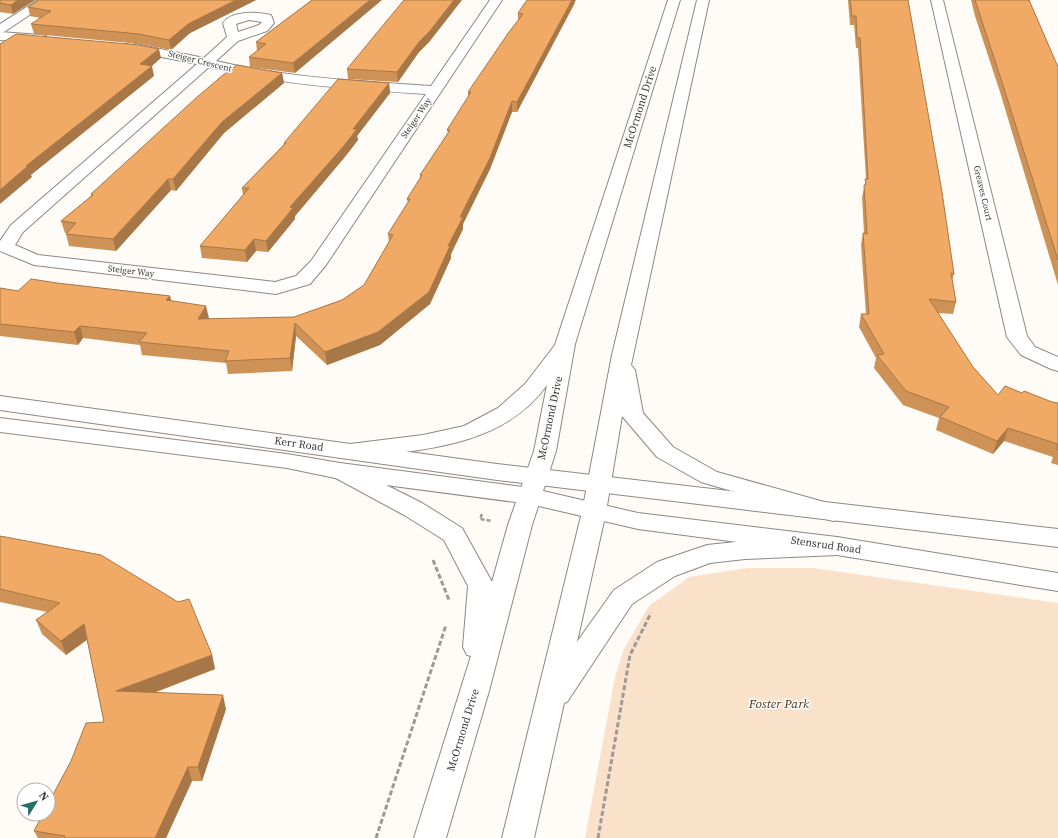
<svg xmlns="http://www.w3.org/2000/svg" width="1058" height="838" font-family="'Source Serif 4',serif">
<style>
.green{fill:#fae1ca}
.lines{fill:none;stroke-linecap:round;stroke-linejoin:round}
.minor-casing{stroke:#8c8885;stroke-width:2}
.tertiary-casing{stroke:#8c8885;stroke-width:2}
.secondary-casing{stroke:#8c8885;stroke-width:2}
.path-far1{stroke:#9c9996;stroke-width:2.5;stroke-dasharray:4 2;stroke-linecap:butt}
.path{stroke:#9c9996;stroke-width:3;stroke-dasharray:5 2.5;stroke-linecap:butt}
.minor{fill:#fff;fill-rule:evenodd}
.tertiary{fill:#fff;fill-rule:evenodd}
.secondary{fill:#fff;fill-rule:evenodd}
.wall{fill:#ce9257}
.shaded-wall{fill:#a87747}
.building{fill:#f0aa65;stroke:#a87747}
.labels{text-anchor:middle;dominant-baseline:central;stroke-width:3;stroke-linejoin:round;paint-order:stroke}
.far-street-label{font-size:9px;fill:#3b3a38;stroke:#fff}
.street-label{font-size:11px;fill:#3b3a38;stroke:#fff}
.near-park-label{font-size:13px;font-style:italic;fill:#513417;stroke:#fff}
</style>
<rect width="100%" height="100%" fill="#fffbf7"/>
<path class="green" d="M748 568H813L1058 603V838H585L615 677 624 649 649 606 689 577Z"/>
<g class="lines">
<g class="minor-casing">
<path id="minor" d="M490 0H502L326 265 310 284 276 294 34 265 0 251V241L11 225 197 64 126 50 125 47 126 44 131 43 204 58 227 37 223 23C232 10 258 12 271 15L274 23 267 31 238 41 216 61C287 78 359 81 431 86ZM249 20 262 22 259 25 238 32 236 24ZM209 67C280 85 353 89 426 94L311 261 296 276 275 282 38 255 15 245 23 232Z
M931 0H943L1027 336 1035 347 1058 357V371L1051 369 1021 355 1007 337Z
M0 32 41 35 46 36 47 39 46 42 41 43 0 40Z"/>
</g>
<g class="tertiary-casing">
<path id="tertiary" d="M38 0H52L4 32 0 33V24Z
M0 396 497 464 1058 529V547L497 480 0 410Z
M0 418 287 454 340 463 530 488 638 513 837 537 1058 573V591L837 555 638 529 530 504 340 479 287 468 0 432Z"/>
</g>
<g class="secondary-casing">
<path id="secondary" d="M668 0H680L575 344 556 451 532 525 489 691 446 838H414L471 656 467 655 463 647 468 586 444 540 404 515 332 476 328 471 332 466 340 463 348 466 422 503 462 528 492 582 508 525 534 451 547 385C502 448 420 450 350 458L342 456 339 451 342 446 350 444 423 435 464 426 498 408 525 384 555 345Z
M697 0H709L631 365 635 370 643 413 673 447 717 472 842 507 845 513 842 519 833 521 701 482 657 457 622 416 606 512 577 642 614 590 657 562 707 545 745 541 837 537 846 540 850 546 846 552 837 555 745 559 710 563 675 576 632 604 567 702 564 703 534 838H502L582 512 612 355Z"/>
</g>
<path class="path-far1" d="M482 514 480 519 492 521"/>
<path class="path" d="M433 560 449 600
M376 838 446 625
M598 838 630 655 651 613"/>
<use href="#minor" class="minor"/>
<use href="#tertiary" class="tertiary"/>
<use href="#secondary" class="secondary"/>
</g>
<path class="wall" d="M0 0H35L13 14 0 12Z
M39 0H256L190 33 171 50 141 44 34 34 31 24 40 18 30 16 28 7Z
M312 0 295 73 250 67 249 57 257 51 256 42Z
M848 0H908L954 274 952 280 956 302 953 314 938 313 973 367 998 395 1022 393 1052 402 1058 403V465L1051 463 1053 457 1004 441 993 454 936 430 939 418 903 405 874 368 876 358 859 327 861 314H866L861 245 863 233H864L862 197 866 179 858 48H856L854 25H850Z
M971 0H1029L1058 67V285L1000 92 975 16Z
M575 3 517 112H512L490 169 463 224V229L451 254V258L430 304 380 345 327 365 296 336 292 371 228 374 226 363 142 355 140 345 83 338 78 345 0 336V288L18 291 57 283 170 296 171 301 208 319 294 317 342 300 364 285 389 242 388 234 408 203 407 199 420 179V175L448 133 447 130 468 97V92L518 20V13Z
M430 41 419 52 398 82 348 79 347 69Z
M282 73 284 83 224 133 176 191 171 190 116 251 69 246 66 234 67 233H65L61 221 91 196V194Z
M389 83 390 93 357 136 358 140 344 158 295 216V219L268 252 256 251 247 262 202 258 200 246 243 195 242 188 284 144V143Z
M0 536 212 655 215 669 154 693 226 709 202 781H192L166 838H38L34 831 104 722 87 640 66 655 42 634 36 620 47 612 0 602Z"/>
<path class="shaded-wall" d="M18 0H35L13 14 11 5Z
M236 0H256L190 33 171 50 169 40 188 24Z
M370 0H382L295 73 293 63Z
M454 0H462L430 41 419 52 398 82 397 72 419 42Z
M572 0H576L517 112V102Z
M159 49 161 58 152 66 154 76 31 175 32 177 0 204V190L26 166 140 64Z
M282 73 284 83 224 133 176 191 173 179 222 122Z
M389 83 390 93 357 136 358 140 344 158 295 216V219L268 252 266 241 290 207 353 129Z
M512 101V112L490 169 463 224V229L451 254V258L430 304 380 345 327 365 325 352 448 246 460 217Z
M168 179 171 190 116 251 113 239Z
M254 239 256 251 247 262 245 250Z
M170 296 173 308 166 300Z
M206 306 209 318 200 332 198 319Z
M295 323 296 336 292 371 290 358Z
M80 326 83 338 78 345 74 332Z
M1008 428 1004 441 993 454 997 441Z
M84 624 89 638 66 655 61 641Z
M212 655 215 669 121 705 116 691Z
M223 695 226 709 202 781 198 767Z
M188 767 192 781 166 838H155Z"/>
<path class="building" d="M0 0H18L11 5 0 3Z
M39 0H236L188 24 169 40 139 34 31 24 51 11 28 7Z
M312 0H370L293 63 249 57 266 44 256 42Z
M404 0H454L430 31 419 42 397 72 347 69Z
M527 0H572L517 102 512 101 490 158 460 217H463L448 246H450L429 292 378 332 325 352 295 323 290 358 225 361 229 351 139 342 147 333 80 326 74 332 0 324V288L18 291 31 279 57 283 170 296 166 300 206 306 198 319 294 317 342 300 364 285 393 235 388 234 410 199H407L422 175H420L450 130H447L471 92H468L509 32 523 14 518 13Z
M850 0H908L942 192 954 274 951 273 956 302 929 299 973 367 998 395 1005 386 1022 393 1024 391 1052 402 1058 403V444L1008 428 997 441 940 417 949 407 906 391 877 355 884 354 861 314H869L863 233 867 234 864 185H866L865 179H868L860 38H857L856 16H852Z
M975 0H1029L1058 67V260L1002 82Z
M16 34 139 45 159 49 140 64 152 66 26 166H28L0 190V44Z
M237 65 282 73 222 122 173 179H168L113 239 66 234 76 223 61 221 93 195 91 194 196 98 223 75Z
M338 79 389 83 353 129H357L343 147 290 207 293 208 266 241 254 239 245 250 200 246 249 188H242L286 143H284Z
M1058 444V450L1056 449Z
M0 536 101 555 178 602 189 599 212 655 116 691 223 695 198 767H188L155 838H64L65 836 34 831 43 814H48V804L71 761 86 723 104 722 84 624 61 641 36 620 60 603 0 589Z"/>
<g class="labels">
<g class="far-street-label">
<text transform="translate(200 61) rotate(14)">Steiger Crescent</text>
<text transform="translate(416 118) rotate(-56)">Steiger Way</text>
<text transform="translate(983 193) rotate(77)">Greaves Court</text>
<text transform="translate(131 271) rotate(7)">Steiger Way</text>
</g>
<g class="street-label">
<text transform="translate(640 107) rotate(-72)">McOrmond Drive</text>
<text transform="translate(550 418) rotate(-78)">McOrmond Drive</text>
<text transform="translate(299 444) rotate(8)">Kerr Road</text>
<text transform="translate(826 545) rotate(8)">Stensrud Road</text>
<text transform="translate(463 730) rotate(-73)">McOrmond Drive</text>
</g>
<g class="near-park-label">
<text x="779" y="703">Foster Park</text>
</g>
</g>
<g transform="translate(36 802) rotate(53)"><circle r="19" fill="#ffffff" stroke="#b1b0af"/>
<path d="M0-3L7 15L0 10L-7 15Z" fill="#277069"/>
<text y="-6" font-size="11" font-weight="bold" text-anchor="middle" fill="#3b3a38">N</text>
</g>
</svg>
